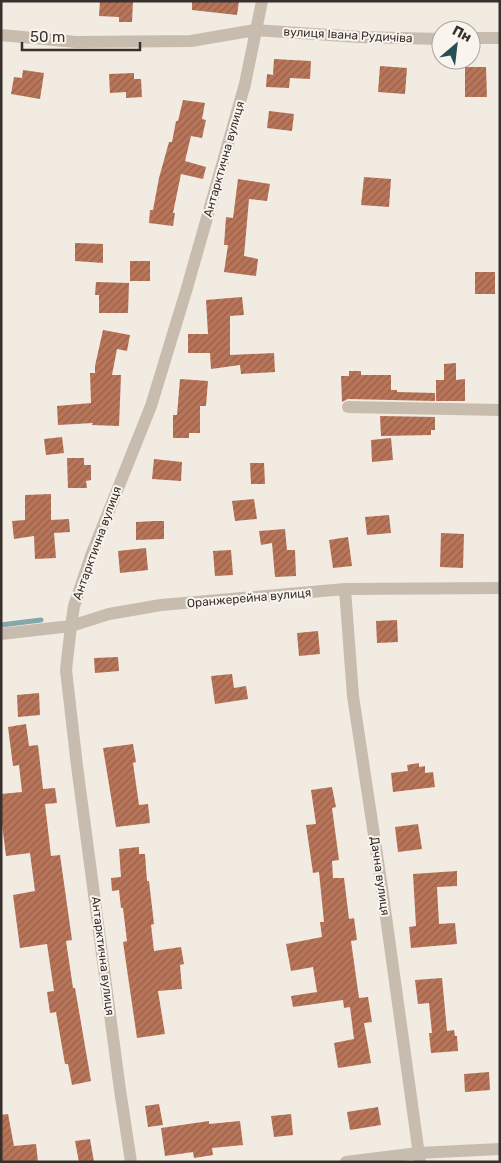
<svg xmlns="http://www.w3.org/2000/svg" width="501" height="1163" font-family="Rubik,sans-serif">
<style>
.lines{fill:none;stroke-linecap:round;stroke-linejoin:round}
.stream{stroke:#84a7ab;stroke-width:5}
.building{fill:url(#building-hatch)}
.minor{stroke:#c8bcaf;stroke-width:12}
.labels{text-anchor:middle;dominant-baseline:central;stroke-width:4;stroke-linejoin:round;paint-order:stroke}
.street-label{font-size:12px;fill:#38302c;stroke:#f9f5ee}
</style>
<defs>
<pattern id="building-hatch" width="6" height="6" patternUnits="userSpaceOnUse" patternTransform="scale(1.25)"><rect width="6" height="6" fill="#b87559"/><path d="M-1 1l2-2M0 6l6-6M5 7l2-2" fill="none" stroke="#97604a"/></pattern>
</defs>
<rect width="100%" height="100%" fill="#f1ebe2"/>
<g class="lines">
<path class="stream" d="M1 625 41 620"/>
</g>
<path class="building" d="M100 1H133L132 22H119V17L99 16Z
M192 1H239L237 15 192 10Z
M274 59 311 61 310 79 290 78 289 88 266 87 267 74 273 75Z
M380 66 407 68 405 94 378 92Z
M465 67H486L487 97H465Z
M23 70 44 73 40 99 11 94 14 77 22 78Z
M134 73V79H141L142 97 126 98V92L110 93 109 74Z
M183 100 205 103 202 119 206 120 202 138 191 136 185 161 206 167 203 179 181 174 173 213H175L173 226 149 223 150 210H153L159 178 169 142H172L176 121H178Z
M269 111 294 114 292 131 267 128Z
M364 177 391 179 389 207 361 205Z
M238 179 270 184 267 201 249 199 244 256 258 259 256 276 224 272 228 245H224L226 217 233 218Z
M75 243 103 244V263L75 261Z
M130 261H150V281H130Z
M475 272H495V294H475Z
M96 282 129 283 128 313H99V295H95Z
M242 297 244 315 230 316V355L274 353 275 372 241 374 240 365 211 369 210 353H188V334H208L206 300Z
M103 330 130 335 127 351 117 349 112 375H121L119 426 92 425 93 423 58 425 57 406 91 403 90 373H95V366Z
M456 363V380L465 379V401H436V380H444V364Z
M349 371H361V375H391V390H397V392L435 393V401L348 399 342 402 341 376H349Z
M180 379 208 381 206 406H200V433H189V438H173V415H177Z
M380 416 435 417V430H431V435L381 436Z
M62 437 64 453 46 455 44 439Z
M391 438 393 460 372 462 371 440Z
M67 458H84V465H91V480L86 481 87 488H68Z
M154 459 182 462 181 481 152 479Z
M250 463H264L265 484H251Z
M51 494V520L69 519 70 532 54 533 56 558 35 559 34 536 14 539 12 521 25 520V495Z
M254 499 257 519 235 521 232 501Z
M389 515 391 533 367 535 365 517Z
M155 521H164V539L136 540V522Z
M285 529 287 550H295L296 576 275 577 272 543 261 545 259 531Z
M441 533 464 534 463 568 440 567Z
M348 537 352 566 333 568 329 540Z
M146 548 148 570 120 573 118 551Z
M231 550 233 575 215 576 213 551Z
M397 620 398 642 377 643 376 621Z
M318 631 320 654 299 656 297 633Z
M118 657 119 671 95 673 94 658Z
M232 674 234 688 246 686 248 699 215 704 211 676Z
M39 693 40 715 18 717 17 695Z
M26 724 29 746 38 745 43 789 55 788 57 803 45 804 51 856 60 855 72 940 66 941 73 988H75L91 1081 72 1085 68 1064H65L56 1012 50 1013 47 992 54 991 47 944 20 948 13 895 35 891 30 853 6 856 1 816V794L22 792 19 765 13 766 8 727Z
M133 744 136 762 133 763 139 805 148 804 150 823 116 827 103 748Z
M419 763V767L425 766V773L433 772 435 787 393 792 391 773 408 771 407 765Z
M332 787 336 807 332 808 339 860 332 861 333 878H344L349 919 354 918 357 940 351 941 359 998 368 997 372 1022 364 1023 371 1063 338 1068 334 1043 354 1039 350 1007 344 1008 343 1000 293 1007 291 996 317 992 313 967 291 971 286 944 322 937 320 922H324L319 872 313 873 306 825 316 824 311 790Z
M418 824 422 849 398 852 395 827Z
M139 847V854H145L147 881H149L154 924 151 925 154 951 181 947 184 964 180 965 182 989 158 991 165 1034 137 1038 123 942 127 941 123 908H121L119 890 112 891 111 878 121 877 119 849Z
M457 871V886L437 887 439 924 455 923 457 944 411 948 409 927 416 926 413 874Z
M442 978 447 1031 454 1030 455 1036H457L458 1051 431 1053 429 1033H432L429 1003 418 1004 415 980Z
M489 1072 490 1090 465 1092 464 1074Z
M159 1104 163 1125 148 1127 145 1106Z
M378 1107 381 1125 350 1130 347 1112Z
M8 1114 14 1146 36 1144 38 1162H1V1115Z
M291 1114 293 1135 274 1137 271 1116Z
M209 1121V1124L240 1121 243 1145 212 1148 213 1155 194 1158 193 1152 165 1156 161 1128Z
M90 1139 94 1162H79L75 1141Z"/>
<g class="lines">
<path class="minor" d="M1 35 76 42 191 41 255 30 359 37 441 39
M471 38H500
M348 407 500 410
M345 589 353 696 382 888 420 1162
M1 634 71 626 109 614 161 605 345 589 500 588
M131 1162 120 1090 77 766 66 670 71 626 74 606 92 553 151 406 187 288 245 84 262 1
M346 1162 418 1153 500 1149"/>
</g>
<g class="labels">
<g class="street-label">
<text transform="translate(348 35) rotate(3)">вулиця Івана Рудичіва</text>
<text transform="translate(224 159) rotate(-74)">Антарктична вулиця</text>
<text transform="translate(97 543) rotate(-70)">Антарктична вулиця</text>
<text transform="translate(249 598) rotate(-5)">Оранжерейна вулиця</text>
<text transform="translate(380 876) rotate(82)">Дачна вулиця</text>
<text transform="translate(103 956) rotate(83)">Антарктична вулиця</text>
</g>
</g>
<rect width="501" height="1163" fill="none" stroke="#38302c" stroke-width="5"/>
<g transform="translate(456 45) rotate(28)"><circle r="24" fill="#f9f5ee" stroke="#aca6a0"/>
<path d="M0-4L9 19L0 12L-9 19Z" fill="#264f55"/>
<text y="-8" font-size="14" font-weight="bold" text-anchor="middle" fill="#38302c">Пн</text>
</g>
<path d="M22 42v8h118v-8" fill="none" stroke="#38302c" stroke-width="2.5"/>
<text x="30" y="42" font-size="15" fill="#38302c" stroke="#f9f5ee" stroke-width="4" paint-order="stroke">50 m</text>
</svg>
